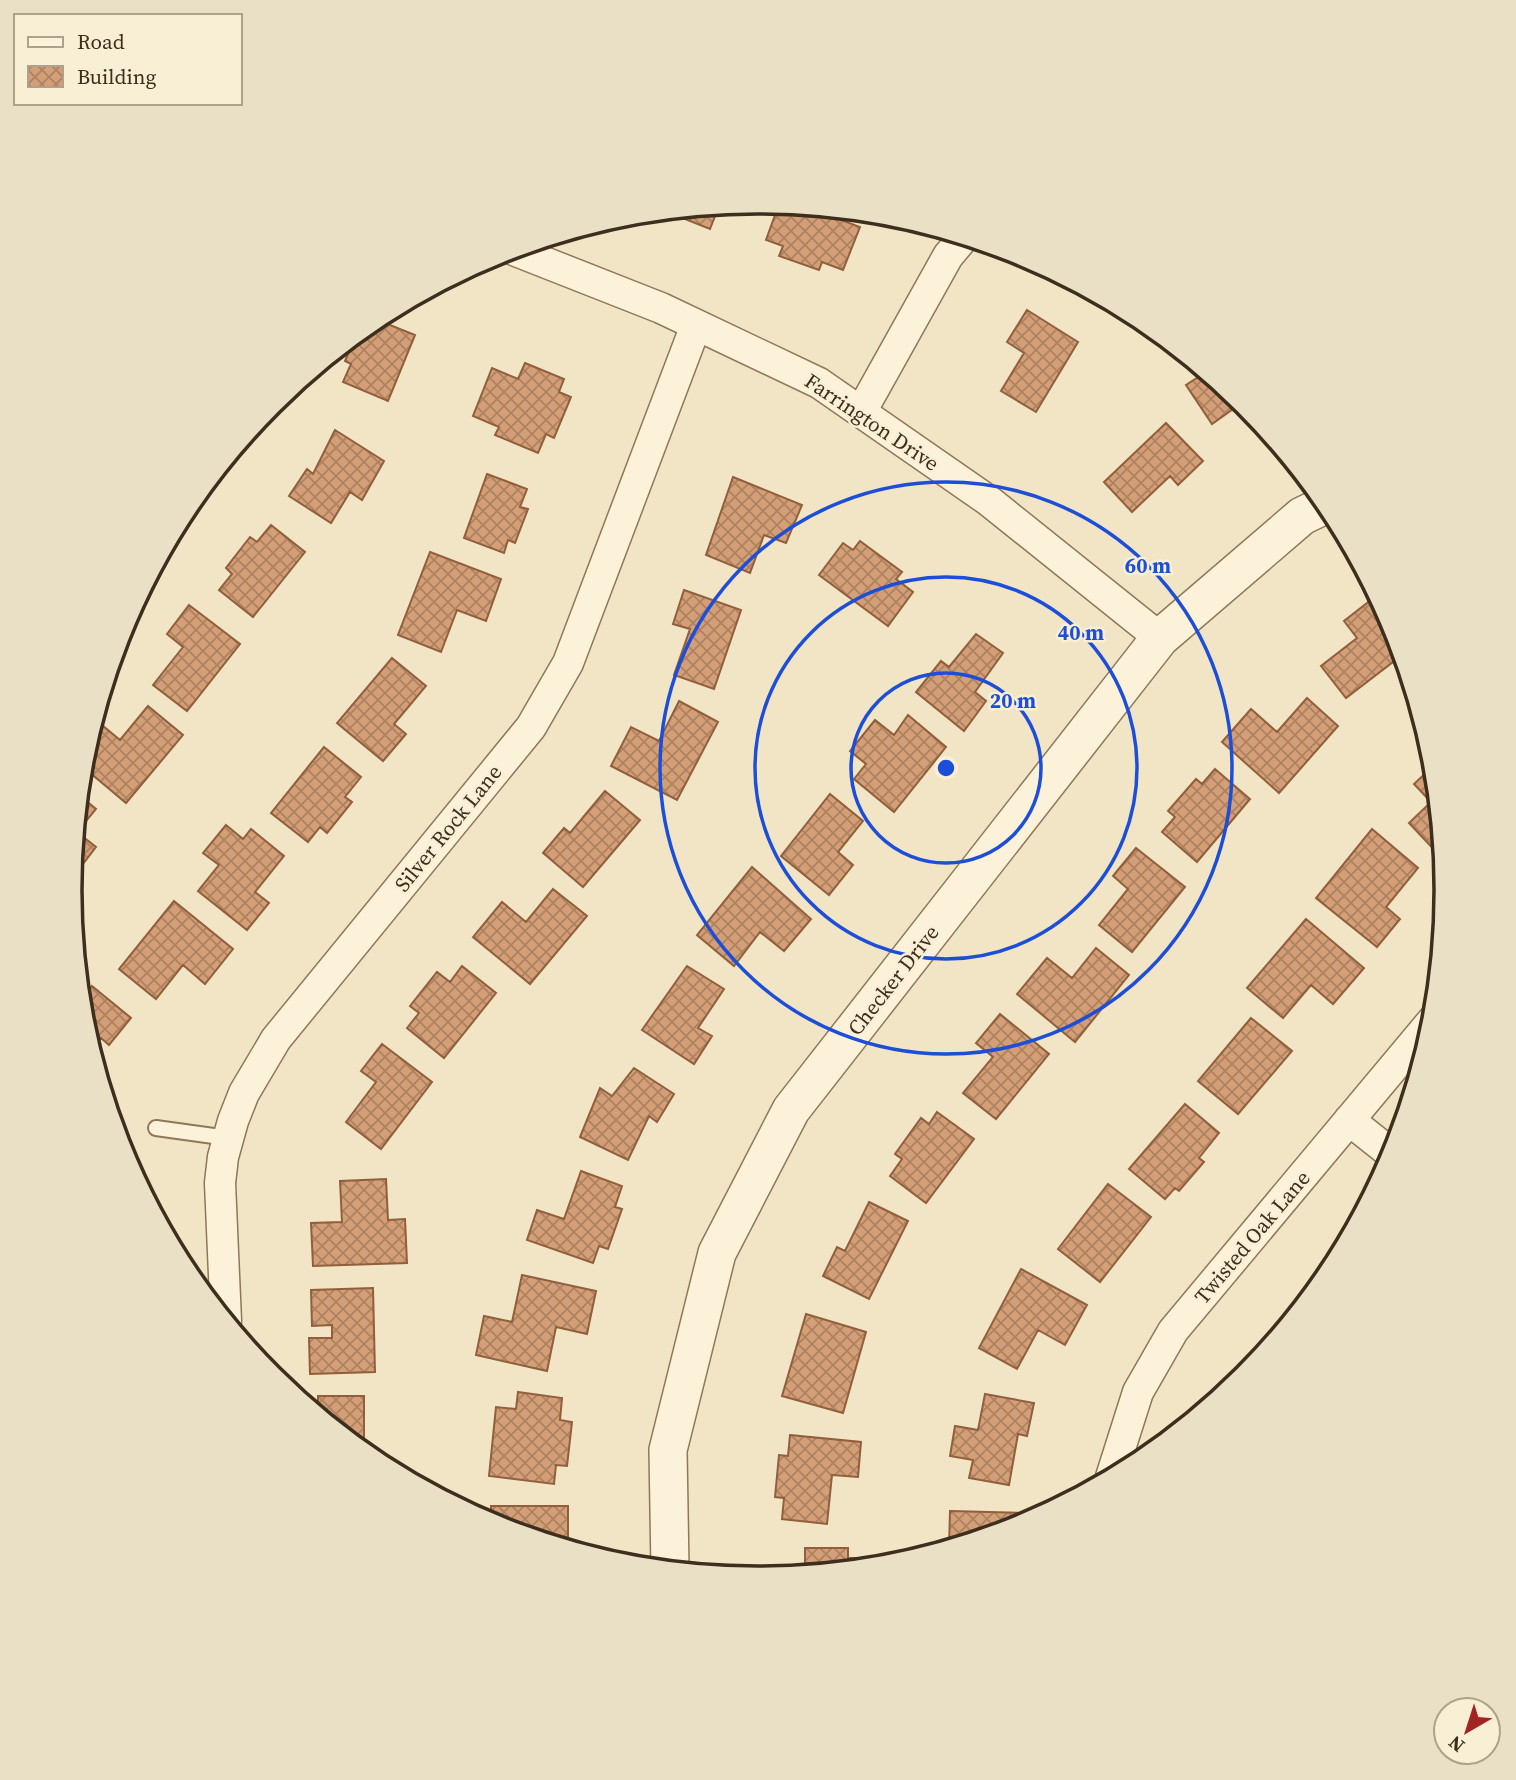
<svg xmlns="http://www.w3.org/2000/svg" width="1516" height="1780" font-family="'Source Serif 4',serif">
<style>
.building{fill:url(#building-cross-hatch);stroke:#915f3c;stroke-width:2}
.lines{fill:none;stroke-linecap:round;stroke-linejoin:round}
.service-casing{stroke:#8f7759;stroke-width:18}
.minor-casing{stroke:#8f7759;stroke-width:33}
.tertiary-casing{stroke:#8f7759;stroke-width:40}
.service{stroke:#fcf2d9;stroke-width:14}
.minor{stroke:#fcf2d9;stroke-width:30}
.tertiary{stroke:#fcf2d9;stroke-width:37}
.ring{fill:none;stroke:#1d4ed8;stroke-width:3.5}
.labels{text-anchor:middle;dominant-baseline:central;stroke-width:5;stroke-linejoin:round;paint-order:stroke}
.street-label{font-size:21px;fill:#3e2e1e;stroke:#f9efd5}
.rim{fill:none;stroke:#3e2e1e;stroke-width:3.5}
.centre{fill:#1d4ed8;stroke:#f9efd5;stroke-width:3.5}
.ring-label{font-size:21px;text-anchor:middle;font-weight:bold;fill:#1d4ed8;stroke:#f9efd5;stroke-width:5;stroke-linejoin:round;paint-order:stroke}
</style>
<defs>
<pattern id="building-cross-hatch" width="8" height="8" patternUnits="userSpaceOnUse" patternTransform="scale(1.75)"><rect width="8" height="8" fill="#d49f77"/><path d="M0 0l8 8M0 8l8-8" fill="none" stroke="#ad8261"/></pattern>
</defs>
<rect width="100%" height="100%" fill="#f2e5c5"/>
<path class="building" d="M779 204 807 207 860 227 843 270 822 262 819 270 779 256 783 246 766 240Z
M719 206 710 229 665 211Z
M1027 310 1078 342 1036 412 1001 391 1024 353 1007 342Z
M375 319 415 335 388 401 343 382 351 364 345 361 356 334Z
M525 363 564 379 559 392 571 397 554 438 546 434 538 453 495 435 499 427 473 416 492 368 518 379Z
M1206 372 1243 402 1212 424 1186 385Z
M1166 423 1203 461 1178 485 1170 476 1132 512 1104 482Z
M335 430 384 461 362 500 350 492 331 523 289 496 307 469 313 474Z
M487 474 527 489 520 507 528 509 515 543 508 540 504 553 464 538Z
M733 477 802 505 786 543 764 535 750 573 706 555Z
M271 525 305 552 253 617 219 590 232 574 226 568 250 537 257 542Z
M860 541 902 572 896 579 913 592 888 626 819 575 843 543 853 550Z
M430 552 501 579 486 621 457 610 441 652 398 635Z
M684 590 741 610 714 689 674 675 690 629 673 624Z
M1371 600 1395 630 1402 655 1346 698 1321 666 1357 638 1344 621Z
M189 605 240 644 187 711 153 685 183 647 167 634Z
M976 634 1003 653 975 692 986 701 964 731 916 692 941 661 949 667Z
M392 658 426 686 394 724 406 734 383 761 337 723Z
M1307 698 1338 726 1279 793 1222 742 1251 709 1277 732Z
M679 701 718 722 677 800 611 766 631 727 659 741Z
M148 706 183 735 126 803 82 766 83 755 92 727 97 721 120 740Z
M908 715 946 747 894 812 854 779 866 764 850 751 875 720 894 735Z
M324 747 361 777 345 797 352 802 327 833 320 827 308 842 271 813Z
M1433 766 1442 854 1440 856 1409 823 1431 802 1414 784Z
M1215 769 1250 799 1197 862 1162 832 1175 817 1168 811 1196 779 1202 784Z
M605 791 640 820 583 887 543 853 564 828 570 833Z
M830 794 863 821 838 852 853 865 829 895 781 856Z
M79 795 96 809 77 832 96 847 76 873 72 870Z
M226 825 243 839 251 829 284 856 255 892 269 903 247 930 198 891 219 865 203 853Z
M1372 829 1418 868 1386 907 1400 919 1377 947 1316 898Z
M1136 848 1185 887 1132 952 1099 925 1128 889 1113 876Z
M752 867 811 919 784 951 760 932 734 966 697 935Z
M553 889 587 916 530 984 473 937 502 902 526 922Z
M174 901 233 949 205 984 183 965 156 999 119 969Z
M1306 919 1364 968 1333 1004 1311 985 1283 1018 1247 988Z
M1096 948 1129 975 1075 1042 1017 994 1047 958 1072 978Z
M462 966 496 993 444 1058 407 1028 419 1013 410 1006 437 972 450 982Z
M687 966 724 989 698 1028 712 1036 694 1064 642 1030Z
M92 986 131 1018 109 1045 101 1038 91 1050 83 1024 81 1000Z
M1000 1014 1049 1054 996 1119 963 1093 993 1057 976 1043Z
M1251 1018 1292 1051 1238 1114 1198 1081Z
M382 1044 432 1082 381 1149 346 1122 376 1082 361 1071Z
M634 1068 674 1094 657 1122 649 1116 628 1160 580 1137 600 1088 612 1096Z
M1185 1104 1219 1133 1199 1158 1204 1162 1179 1191 1175 1188 1165 1199 1129 1169Z
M937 1112 974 1139 926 1203 890 1176 902 1159 895 1154 921 1118 929 1124Z
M581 1171 622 1186 615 1207 622 1209 608 1249 599 1246 593 1263 527 1240 537 1210 564 1219Z
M386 1179 388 1220 405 1219 407 1263 313 1266 311 1223 342 1222 340 1181Z
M1108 1184 1151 1217 1100 1282 1058 1249Z
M869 1202 908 1221 869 1299 823 1276 837 1247 845 1251Z
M1021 1269 1087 1305 1065 1345 1038 1330 1017 1369 979 1348Z
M522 1275 596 1291 587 1334 556 1327 547 1371 476 1355 484 1316 512 1322Z
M373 1288 375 1372 310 1374 309 1338H332V1325L312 1326 311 1290Z
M806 1314 866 1332 843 1413 782 1396Z
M518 1392 562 1398 560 1420 572 1422 567 1466 556 1465 554 1484 489 1476 496 1407 516 1409Z
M985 1394 1034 1403 1027 1436 1018 1434 1009 1485 969 1478 973 1460 950 1456 955 1426 978 1430Z
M318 1396H364V1452L316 1413H318Z
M790 1435 861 1442 858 1477 832 1475 827 1524 782 1519 784 1498 775 1497 779 1455 788 1456Z
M491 1506H568V1548L494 1525 491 1524Z
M950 1511 1024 1513V1524L949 1547Z
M805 1548H848V1558H864V1568L805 1573Z"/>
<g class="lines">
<g class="service-casing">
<path id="service" d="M156 1128 228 1138"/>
</g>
<g class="minor-casing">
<path id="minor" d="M511 249 661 308 819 383 989 501 1160 638
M861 412 948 256 964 237
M1349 1120 1393 1155
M226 1321 220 1183 223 1157 233 1121 244 1093 276 1039 531 727 568 663 696 325
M1111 1477 1138 1392 1173 1331 1433 1020"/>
</g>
<g class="tertiary-casing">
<path id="tertiary" d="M670 1569 668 1450 717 1253 791 1110 1160 638 1302 516 1327 504"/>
</g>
<use href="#service" class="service"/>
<use href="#minor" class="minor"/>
<use href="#tertiary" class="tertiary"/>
</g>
<g class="ring">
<circle cx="946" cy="768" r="95"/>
<circle cx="946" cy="768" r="191"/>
<circle cx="946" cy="768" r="286"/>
</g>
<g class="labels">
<g class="street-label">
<text transform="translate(872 422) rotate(34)">Farrington Drive</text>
<text transform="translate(448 828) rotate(-51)">Silver Rock Lane</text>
<text transform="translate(893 980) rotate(-52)">Checker Drive</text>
<text transform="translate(1252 1237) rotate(-50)">Twisted Oak Lane</text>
</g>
</g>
<path d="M0 0H1516V1780H0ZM82 890a676 676 0 1 1 1352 0a676 676 0 1 1-1352 0Z" fill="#eae0c6" fill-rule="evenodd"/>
<path class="rim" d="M82 890a676 676 0 1 1 1352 0a676 676 0 1 1-1352 0Z"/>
<circle cx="946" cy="768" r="10" class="centre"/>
<g class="ring-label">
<text x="1148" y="573">60 m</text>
<text x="1081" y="640">40 m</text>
<text x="1013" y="708">20 m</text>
</g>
<rect x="14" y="14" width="228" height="91" fill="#f9efd5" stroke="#aea28c" stroke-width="2"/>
<rect x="28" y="37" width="35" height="10" fill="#fcf2d9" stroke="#aea28c" stroke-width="2"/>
<text x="77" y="49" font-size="21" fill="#3e2e1e">Road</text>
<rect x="28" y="66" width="35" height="21" fill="url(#building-cross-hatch)" stroke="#aea28c" stroke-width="2"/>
<text x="77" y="84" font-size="21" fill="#3e2e1e">Building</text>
<g transform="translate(1467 1731) rotate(219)"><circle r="33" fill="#f9efd5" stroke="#aea28c" stroke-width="2"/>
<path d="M0-5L12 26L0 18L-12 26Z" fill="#a42423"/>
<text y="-10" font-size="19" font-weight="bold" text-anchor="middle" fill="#3e2e1e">N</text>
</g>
</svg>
